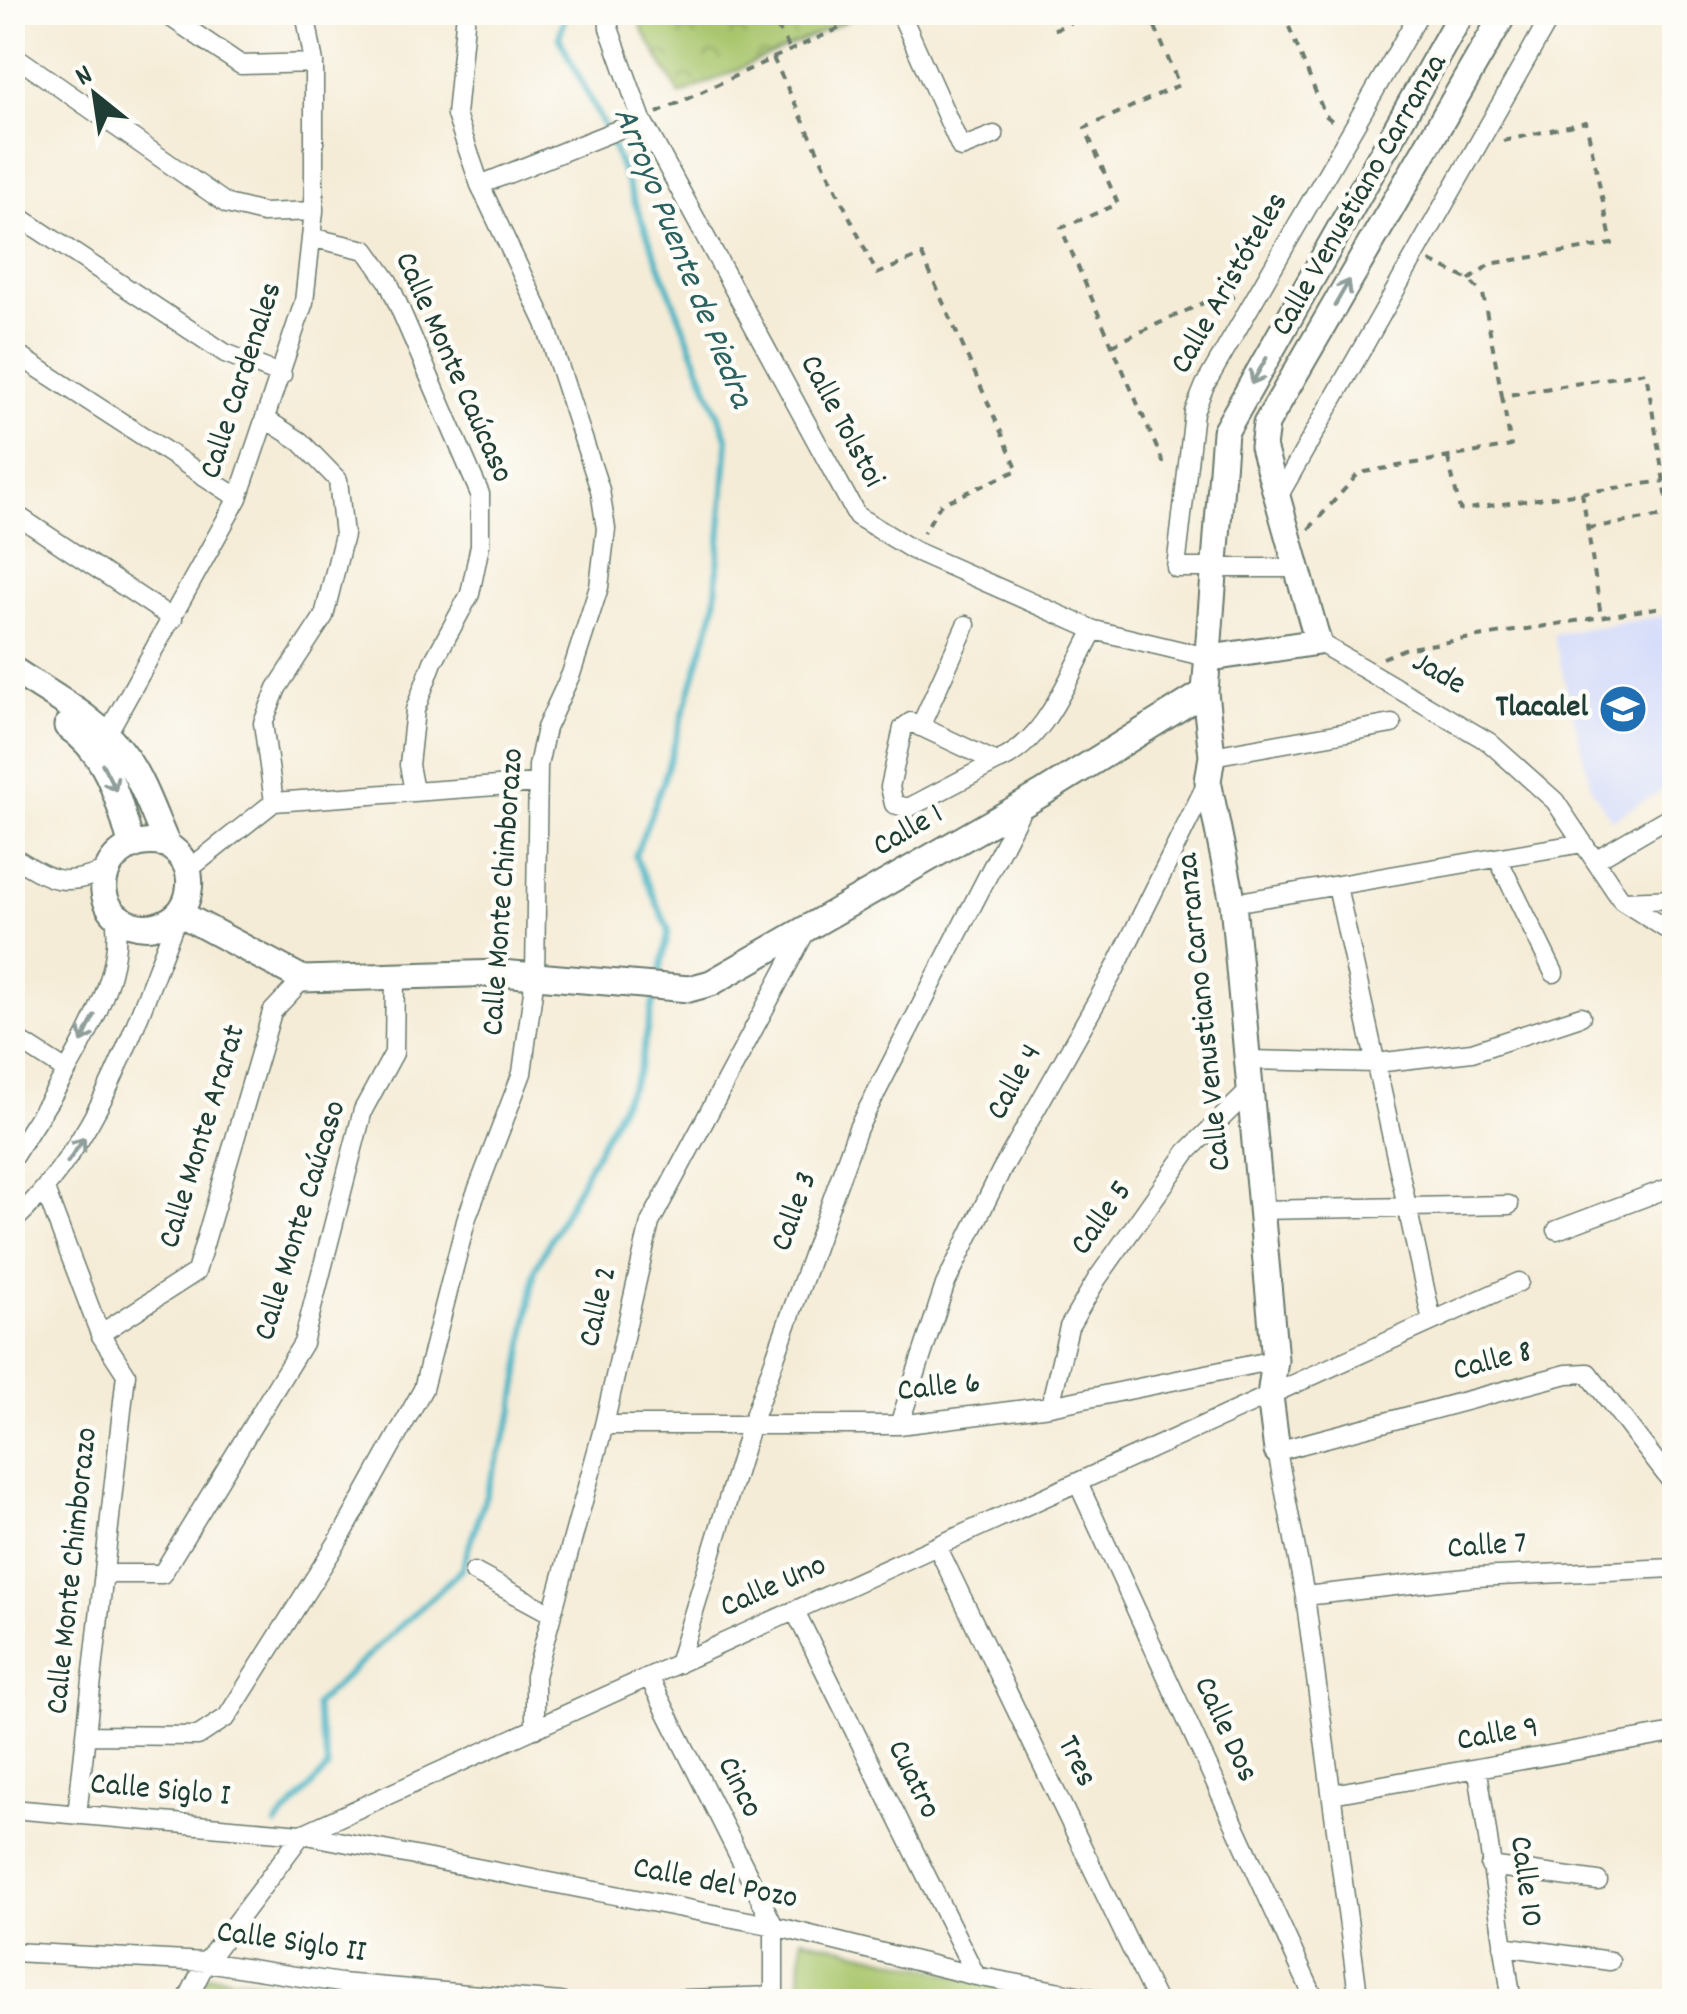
<svg xmlns="http://www.w3.org/2000/svg" width="1687" height="2014" font-family="Dekko,sans-serif">
<style>
.built{fill:#d1d9f9}
.grass{fill:#a9c66d;stroke:#648250;stroke-width:2.5}
.park{fill:url(#park-crowns);stroke:#648250;stroke-width:2.5}
.lines{fill:none;stroke-linecap:round;stroke-linejoin:round}
.stream{stroke:#47b4c3;stroke-width:6}
.street-casing{stroke:#6a7a6d;stroke-width:21}
.secondary-casing{stroke:#6a7a6d;stroke-width:29}
.path{stroke:#6a7a6d;stroke-width:4;stroke-dasharray:8 8;stroke-linecap:butt}
.street{stroke:#fff;stroke-width:18}
.secondary{stroke:#fff;stroke-width:25}
.oneway{stroke:#8f9e9a}
.labels{text-anchor:middle;dominant-baseline:central;stroke-width:9;stroke-linejoin:round;paint-order:stroke}
.street-label{font-size:32px;fill:#1f3d34;stroke:#fdfcf7}
.poi-label{font-size:32px;font-weight:bold;fill:#1f3d34;stroke:#fdfcf7;text-anchor:end}
.water-label{font-size:35px;font-style:italic;fill:#2b615f;stroke:#fdfcf7}
</style>
<defs>
<pattern id="park-crowns" width="20" height="18" patternUnits="userSpaceOnUse" patternTransform="scale(2.5)"><rect width="20" height="18" fill="#a9c66d"/><path d="M2 6a3 3 0 1 1 6 0M12 15a3 3 0 1 1 6 0" fill="none" stroke="#89a25a"/></pattern>
</defs>
<rect width="100%" height="100%" fill="#fdfcf7"/>
<filter id="ink" filterUnits="userSpaceOnUse"><feTurbulence type="fractalNoise" baseFrequency=".01" numOctaves="2"/><feDisplacementMap in="SourceGraphic" scale="20" xChannelSelector="R" yChannelSelector="G"/><feConvolveMatrix kernelMatrix="1 2 1 2 8 2 1 2 1" color-interpolation-filters="sRGB"/></filter>
<filter id="wash" filterUnits="userSpaceOnUse"><feTurbulence type="fractalNoise" baseFrequency=".0048" numOctaves="4" result="noise"/><feDisplacementMap in="SourceGraphic" scale="40" xChannelSelector="R" yChannelSelector="G"/><feGaussianBlur stdDeviation="2.25" result="paint"/><feColorMatrix in="noise" values="0 0 0 0 0 0 0 0 0 0 0 0 0 0 0 0 0 1.4 0 .05"/><feComposite in="paint" operator="in"/></filter>
<g filter="url(#wash)">
<rect width="100%" height="100%" fill="#f5ecd7"/>
<path class="built" d="M1674 614V783L1612 820 1592 790 1553 634Z"/>
<path class="grass" d="M802 1938 1069 2002H799Z
M208 1975 320 1989 317 2001 196 2002Z"/>
<path class="park" d="M638 13V12L864 13 680 95 642 29Z"/>
<g class="lines">
<path class="stream" d="M566 12 559 37 608 135 728 439 715 607 663 782 635 856 669 930 658 982
M276 1825 328 1768 315 1705 461 1570 514 1410 535 1269 638 1073 655 994"/>
</g>
</g>
<g filter="url(#ink)">
<g class="lines">
<g class="street-casing">
<path id="street" d="M163 12 241 65 314 63
M608 12 609 28 642 120 857 516 913 550 1094 630 1211 658
M900 12 961 148 994 135
M12 54 227 204 263 213 314 211
M480 185 642 120
M12 212 225 353 282 375
M314 238 366 250 388 281 480 494V545L470 594 433 662 415 710 409 765 414 791
M12 351 238 498
M267 420 300 441 338 480 344 535 324 616 277 688 263 723 274 802
M1278 497 1553 12
M12 512 173 619
M1295 568H1176L1194 412 1205 385 1420 12
M1318 642 1489 742 1555 801 1622 901 1674 934
M920 727 966 625
M106 736 238 498 304 302 314 211V63L305 12
M1212 756 1392 724
M996 762 908 808 894 804 890 787 903 728 911 722 996 762C1046 743 1069 675 1094 630
M12 856C51 880 61 888 105 871
M1595 860 1674 814
M1499 861 1554 973
M188 870 274 802 537 783
M1337 886 1432 1321
M1623 901 1674 899
M1233 903 1583 843
M12 1036 65 1070
M1247 1060 1376 1063 1472 1052 1581 1016
M12 1159C50 1097 132 986 114 912
M46 1192 100 1334 126 1374 77 1815
M1260 1210 1509 1205
M12 1223C103 1138 133 1027 178 915
M1557 1230 1674 1186
M100 1334 196 1272 272 1012 303 979
M1050 1406 1069 1327 1097 1279 1187 1152 1249 1091
M604 1425H899L1050 1406 1275 1360
M899 1425 945 1285 1001 1171 1115 969 1208 781
M1078 1483 1316 2002
M938 1548 1157 2002
M474 1572 552 1614
M104 1574H162L303 1343 363 1110 394 1053 395 976
M1305 1596 1475 1577 1674 1568
M795 1611 976 1976
M678 1664 750 1427 858 1128 1025 803
M649 1677 774 1926V2002
M535 1729V1676L604 1425 650 1223 807 929
M86 1735 198 1736 227 1717 342 1535 423 1389 467 1217 522 1073 535 976 538 766 546 728 571 674 599 587 606 529 600 490 545 323 480 185 456 115 466 12
M1478 1771 1512 2002
M1332 1794 1674 1733
M12 1809 302 1834 774 1926 976 1976 1114 2002
M1490 1866 1598 1881
M1503 1946 1610 1961
M12 1952 206 1962 340 1983 561 2002
M186 2002 206 1962 302 1834 1519 1282
M601 2002 774 1996
M1359 2002 1305 1596 1277 1451 1567 1374 1588 1373 1674 1485"/>
</g>
<g class="secondary-casing">
<path id="secondary" d="M1211 658 1318 642 1263 447 1266 424 1505 12
M12 669C50 695 100 719 126 758 143 783 153 813 165 840 168 848 175 849 180 856 195 873 192 903 174 917 162 926 146 929 131 924 80 904 106 831 165 844
M67 726C108 754 118 798 131 844
M179 913 303 979 501 973 689 989 711 983 1043 793 1205 692
M1277 1451 1270 1396 1275 1360 1233 903 1208 781 1212 756 1205 692 1225 432 1462 12"/>
</g>
<path class="path" d="M769 12 791 51
M1049 12 1056 29 1096 12
M1149 12 1179 85 1085 128 1118 204 1061 228 1163 462 1169 463
M1283 12 1325 115 1336 124
M773 58 876 12
M657 113 773 58 877 274 922 255 1018 470 941 504 923 533
M1430 261 1469 280 1483 294 1502 396 1646 372 1674 543
M1469 280 1490 264 1612 244 1586 122 1503 141
M1112 345 1225 293 1235 298
M1448 458 1460 510 1664 481
M1582 492 1601 616
M1588 528 1670 515
M1309 529 1359 473 1511 446 1502 396
M1383 658 1404 649 1674 605"/>
<use href="#street" class="street"/>
<use href="#secondary" class="secondary"/>
</g>
<defs><path id="oneway-shaft" d="M-6 0H5M1.5-3L5.5 0L1.5 3" fill="none" stroke-width="1.6" stroke-linecap="round" stroke-linejoin="round" transform="scale(2.5)"/></defs>
<g class="oneway">
<use href="#oneway-shaft" transform="translate(1342 293) rotate(-60)"/>
<use href="#oneway-shaft" transform="translate(1259 371) rotate(120)"/>
<use href="#oneway-shaft" transform="translate(109 777) rotate(63)"/>
<use href="#oneway-shaft" transform="translate(88 1029) rotate(116)"/>
<use href="#oneway-shaft" transform="translate(76 1150) rotate(-55)"/>
</g>
</g>
<defs>
<g id="school-disc" transform="scale(2.5)"><circle r="9.5" fill="#1f6fb2" stroke="#fdfcf7"/><path d="M0-5L7-2L0 1L-7-2ZM-4 1L0 2.5L4 1V4Q0 6-4 4Z" fill="#fff"/></g>
</defs>
<g fill-rule="evenodd">
<use href="#school-disc" x="1623" y="709"/>
</g>
<g class="labels">
<g class="street-label">
<text transform="translate(1361 196) rotate(-60)">Calle Venustiano Carranza</text>
<text transform="translate(1231 284) rotate(-60)">Calle Aristóteles</text>
<text transform="translate(452 368) rotate(66)">Calle Monte Caúcaso</text>
<text transform="translate(243 381) rotate(-72)">Calle Cardenales</text>
<text transform="translate(840 422) rotate(62)">Calle Tolstoi</text>
<text transform="translate(1438 675) rotate(30)">Jade</text>
<text transform="translate(909 832) rotate(-30)">Calle 1</text>
<text transform="translate(505 892) rotate(-86)">Calle Monte Chimborazo</text>
<text transform="translate(1206 1012) rotate(-96)">Calle Venustiano Carranza</text>
<text transform="translate(1016 1083) rotate(-61)">Calle 4</text>
<text transform="translate(204 1137) rotate(-73)">Calle Monte Ararat</text>
<text transform="translate(796 1212) rotate(-70)">Calle 3</text>
<text transform="translate(1103 1219) rotate(-55)">Calle 5</text>
<text transform="translate(302 1221) rotate(-73)">Calle Monte Caúcaso</text>
<text transform="translate(600 1307) rotate(-77)">Calle 2</text>
<text transform="translate(1493 1363) rotate(-15)">Calle 8</text>
<text transform="translate(939 1389) rotate(-6)">Calle 6</text>
<text transform="translate(1487 1548) rotate(-4)">Calle 7</text>
<text transform="translate(74 1571) rotate(-84)">Calle Monte Chimborazo</text>
<text transform="translate(774 1588) rotate(-24)">Calle Uno</text>
<text transform="translate(1224 1730) rotate(65)">Calle Dos</text>
<text transform="translate(1498 1736) rotate(-10)">Calle 9</text>
<text transform="translate(1075 1762) rotate(64)">Tres</text>
<text transform="translate(912 1780) rotate(64)">Cuatro</text>
<text transform="translate(738 1788) rotate(63)">Cinco</text>
<text transform="translate(160 1792) rotate(5)">Calle Siglo I</text>
<text transform="translate(1524 1882) rotate(82)">Calle 10</text>
<text transform="translate(715 1885) rotate(11)">Calle del Pozo</text>
<text transform="translate(291 1944) rotate(8)">Calle Siglo II</text>
</g>
<g class="poi-label">
<text x="1588" y="709">Tlacalel</text>
</g>
<g class="water-label">
<text transform="translate(681 258) rotate(68)">Arroyo Puente de Piedra</text>
</g>
</g>
<rect width="1687" height="2014" fill="none" stroke="#fdfcf7" stroke-width="50"/>
<g transform="translate(95 95) rotate(330)" stroke="#fdfcf7" stroke-width="8" paint-order="stroke">
<path d="M0-8L18 38L0 25L-18 38Z" fill="#1f3d34"/>
<text y="-15" font-size="28" font-weight="bold" text-anchor="middle" fill="#1f3d34">N</text>
</g>
</svg>
